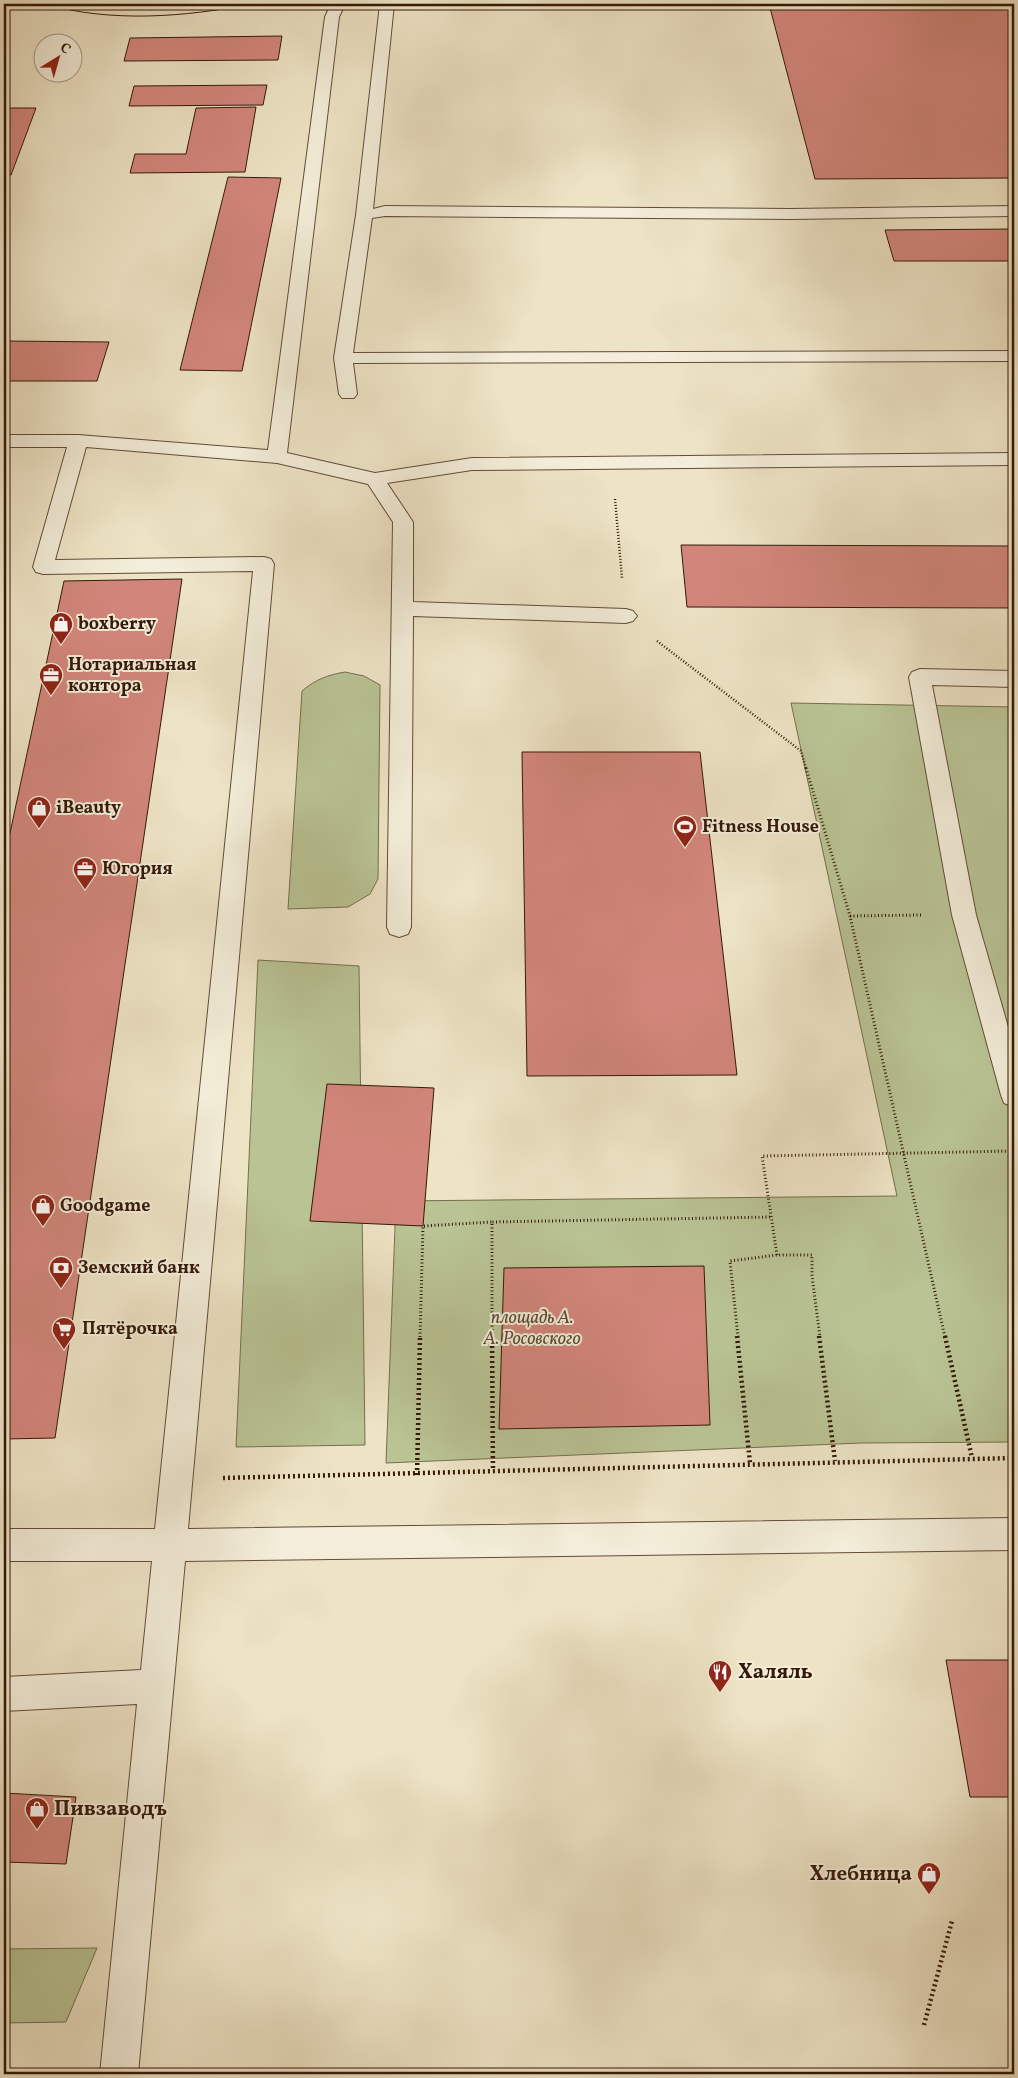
<svg xmlns="http://www.w3.org/2000/svg" width="1018" height="2078" font-family="Vollkorn,serif">
<style>
.green{fill:#b9c394;stroke:#766e4e}
.building{fill:#d2867b;stroke:#341908}
.lines{fill:none;stroke-linecap:round;stroke-linejoin:round}
.service-casing{stroke:#624c37;stroke-width:2}
.path-far2{stroke:#341908;stroke-width:2.5;stroke-dasharray:1 2;stroke-linecap:butt}
.path-far1{stroke:#341908;stroke-width:3;stroke-dasharray:1 2.5;stroke-linecap:butt}
.path{stroke:#341908;stroke-width:4.5;stroke-dasharray:2 3;stroke-linecap:butt}
.service{fill:#f3edd9;fill-rule:evenodd}
.tram{stroke:#341908;stroke-width:1}
.labels{text-anchor:middle;dominant-baseline:central;stroke-width:4;stroke-linejoin:round;paint-order:stroke}
.poi-label{font-size:18px;font-weight:bold;fill:#341908;stroke:#f3edd9;text-anchor:start}
.park-label{font-size:18px;font-style:italic;fill:#5c4c32;stroke:#f3edd9}
.near-poi-label{font-size:21px;font-weight:bold;fill:#341908;stroke:#f3edd9;text-anchor:start}
</style>
<rect width="100%" height="100%" fill="#ede3c5"/>
<filter id="stains"><feTurbulence type="fractalNoise" baseFrequency=".004" numOctaves="4"/><feColorMatrix values="0 0 0 0 .2 0 0 0 0 .09 0 0 0 0 .02 0 0 0 .5 -.17"/></filter>
<radialGradient id="worn" r=".72"><stop offset=".6" stop-color="#630" stop-opacity="0"/><stop offset="1" stop-color="#630" stop-opacity=".3"/></radialGradient>
<path class="green" d="M345 672 364 676 380 685 378 879 370 894 348 907 288 909 302 691C316 679 328 675 345 672Z
M791 703 1014 707V1442L861 1443 386 1463 396 1201 897 1196Z
M258 960 359 966 365 1445 236 1447Z
M97 1948 66 2022 4 2023V1949Z"/>
<path class="building" d="M769 4H1014V178L815 179Z
M282 36 278 60 124 61 130 38Z
M267 85 263 105 129 106 134 86Z
M256 107 245 172 130 173 135 154H186L196 108Z
M4 108H36L11 175H4Z
M228 177 281 178 242 371 180 370Z
M1014 229V261H894L885 230Z
M4 341 109 342 97 381H4Z
M681 545 1014 546V608L687 607Z
M182 579 55 1438 4 1439V861L64 581Z
M522 752H700L737 1075 527 1076Z
M327 1084 434 1088 423 1226 310 1221Z
M704 1266 710 1425 499 1429 504 1268Z
M946 1660H1014V1797H970Z
M4 1793 76 1797 66 1864 4 1862Z"/>
<g class="lines">
<g class="service-casing">
<path id="service" d="M331 4H345L339 17 287 453 375 473 472 458 1014 453V465L472 470 387 483 413 522V602L626 609 633 611 637 616 633 621 626 623 413 616 411 927 408 934 399 937 390 934 387 927 393 522 368 484 277 463 86 447 55 560 264 557 271 559 274 564 188 1529 1014 1518V1550L185 1561 138 2074H100L137 1704 4 1711V1677L141 1670 152 1561H4V1529H155L253 571 43 574 36 572 33 567 67 447H4V435H78L268 450 325 17Z
M380 4H394L373 209 385 206 790 209 1014 206V216L790 219 385 216 372 218 353 353 1014 351V361L353 363 357 394 354 398H342L339 394 334 358 356 215Z
M920 669 1014 671V687L932 685 976 915 1014 1048V1107L1004 1103 1001 1095 952 915 909 677 912 672Z"/>
</g>
<path class="path-far2" d="M615 499 622 578
M657 641 801 751 806 769"/>
<path class="path-far1" d="M806 768 850 916 945 1337
M850 916 921 915
M777 1255 762 1156 1014 1151
M420 1337 423 1226 492 1222
M492 1337V1222L772 1217
M738 1337 730 1261 777 1255H812V1276L820 1337"/>
<path class="path" d="M492 1336 493 1471
M737 1336 750 1463
M819 1336 835 1461
M945 1336 972 1458
M417 1475 420 1336
M223 1478 1014 1458
M924 2025 952 1921"/>
<use href="#service" class="service"/>
<path class="tram" d="M45 4C112 23 184 17 252 4"/>
</g>
<defs>
<g id="shop-pin" transform="scale(1.25)"><path d="M0 17L-7.5 6A9.5 9.5 0 1 1 7.5 6Z" fill="#8f2418" stroke="#f3edd9"/><path d="M-5-2.5h2.3a2.7 3.5 0 0 1 5.4 0H5L5.5 6h-11ZM-1.5-2.5h3a1.5 2.3 0 0 0-3 0Z" fill="#fff"/></g>
<g id="office-pin" transform="scale(1.25)"><path d="M0 17L-7.5 6A9.5 9.5 0 1 1 7.5 6Z" fill="#8f2418" stroke="#f3edd9"/><path d="M-6-3h4V-5.5h4V-3h4V5H-6ZM-1-4.5V-3h2v-1.5ZM-6 0V1H6V0Z" fill="#fff"/></g>
<g id="stadium-pin" transform="scale(1.25)"><path d="M0 17L-7.5 6A9.5 9.5 0 1 1 7.5 6Z" fill="#8f2418" stroke="#f3edd9"/><path d="M0-5a6.5 5 0 1 0 0 10a6.5 5 0 1 0 0-10ZM-3.5-1.8h7v3.6h-7Z" fill="#fff"/></g>
<g id="bank-pin" transform="scale(1.25)"><path d="M0 17L-7.5 6A9.5 9.5 0 1 1 7.5 6Z" fill="#8f2418" stroke="#f3edd9"/><path d="M-6-4H6V4H-6ZM0-2.3a2.3 2.3 0 1 0 0 4.6a2.3 2.3 0 1 0 0-4.6Z" fill="#fff"/></g>
<g id="supermarket-pin" transform="scale(1.25)"><path d="M0 17L-7.5 6A9.5 9.5 0 1 1 7.5 6Z" fill="#8f2418" stroke="#f3edd9"/><path d="M-6-5.5h2.5l.6 2H6L4.5 2H-2.5L-4.4-4H-6ZM-1.5 3.2a1.3 1.3 0 1 0 .1 0ZM3 3.2a1.3 1.3 0 1 0 .1 0Z" fill="#fff"/></g>
<g id="restaurant-pin" transform="scale(1.25)"><path d="M0 17L-7.5 6A9.5 9.5 0 1 1 7.5 6Z" fill="#8f2418" stroke="#f3edd9"/><path d="M-5-6h1v4h1v-4h1v4h1v-4h1v5L-1.5 .5V6h-2V.5L-5-1ZM5-6V6H3V1.5H1.5Q1.5-4 5-6Z" fill="#fff"/></g>
</defs>
<g fill-rule="evenodd">
<use href="#shop-pin" x="61" y="624"/>
<use href="#office-pin" x="51" y="675"/>
<use href="#shop-pin" x="39" y="808"/>
<use href="#stadium-pin" x="685" y="827"/>
<use href="#office-pin" x="85" y="869"/>
<use href="#shop-pin" x="43" y="1206"/>
<use href="#bank-pin" x="61" y="1268"/>
<use href="#supermarket-pin" x="64" y="1329"/>
<use href="#restaurant-pin" x="720" y="1672"/>
<use href="#shop-pin" x="37" y="1809"/>
<use href="#shop-pin" x="929" y="1874"/>
</g>
<g class="labels">
<g class="poi-label">
<text x="78" y="624">boxberry</text>
<text x="68" y="665">Нотариальная<tspan x="68" dy="21">контора</tspan></text>
<text x="56" y="808">iBeauty</text>
<text x="702" y="827">Fitness House</text>
<text x="102" y="869">Югория</text>
<text x="60" y="1206">Goodgame</text>
<text x="78" y="1268">Земский банк</text>
<text x="82" y="1329">Пятёрочка</text>
</g>
<g class="park-label">
<text x="532" y="1318">площадь А.<tspan x="532" dy="21">А. Росовского</tspan></text>
</g>
<g class="near-poi-label">
<text x="738" y="1672">Халяль</text>
<text x="54" y="1809">Пивзаводъ</text>
<text x="912" y="1874" text-anchor="end">Хлебница</text>
</g>
</g>
<rect width="1018" height="2078" fill="none" stroke="#ede3c5" stroke-width="20"/>
<rect x="5" y="5" width="1008" height="2068" fill="none" stroke="#341908" stroke-width="2.5"/>
<rect x="10" y="10" width="998" height="2058" fill="none" stroke="#341908"/>
<g transform="translate(58 58) rotate(37)"><circle r="24" fill="#f3edd9" stroke="#a79885"/>
<path d="M0-4L9 19L0 12L-9 19Z" fill="#8f2418"/>
<text y="-8" font-size="14" font-weight="bold" text-anchor="middle" fill="#341908">С</text>
</g>
<rect width="100%" height="100%" filter="url(#stains)"/>
<rect width="100%" height="100%" fill="url(#worn)"/>
</svg>
